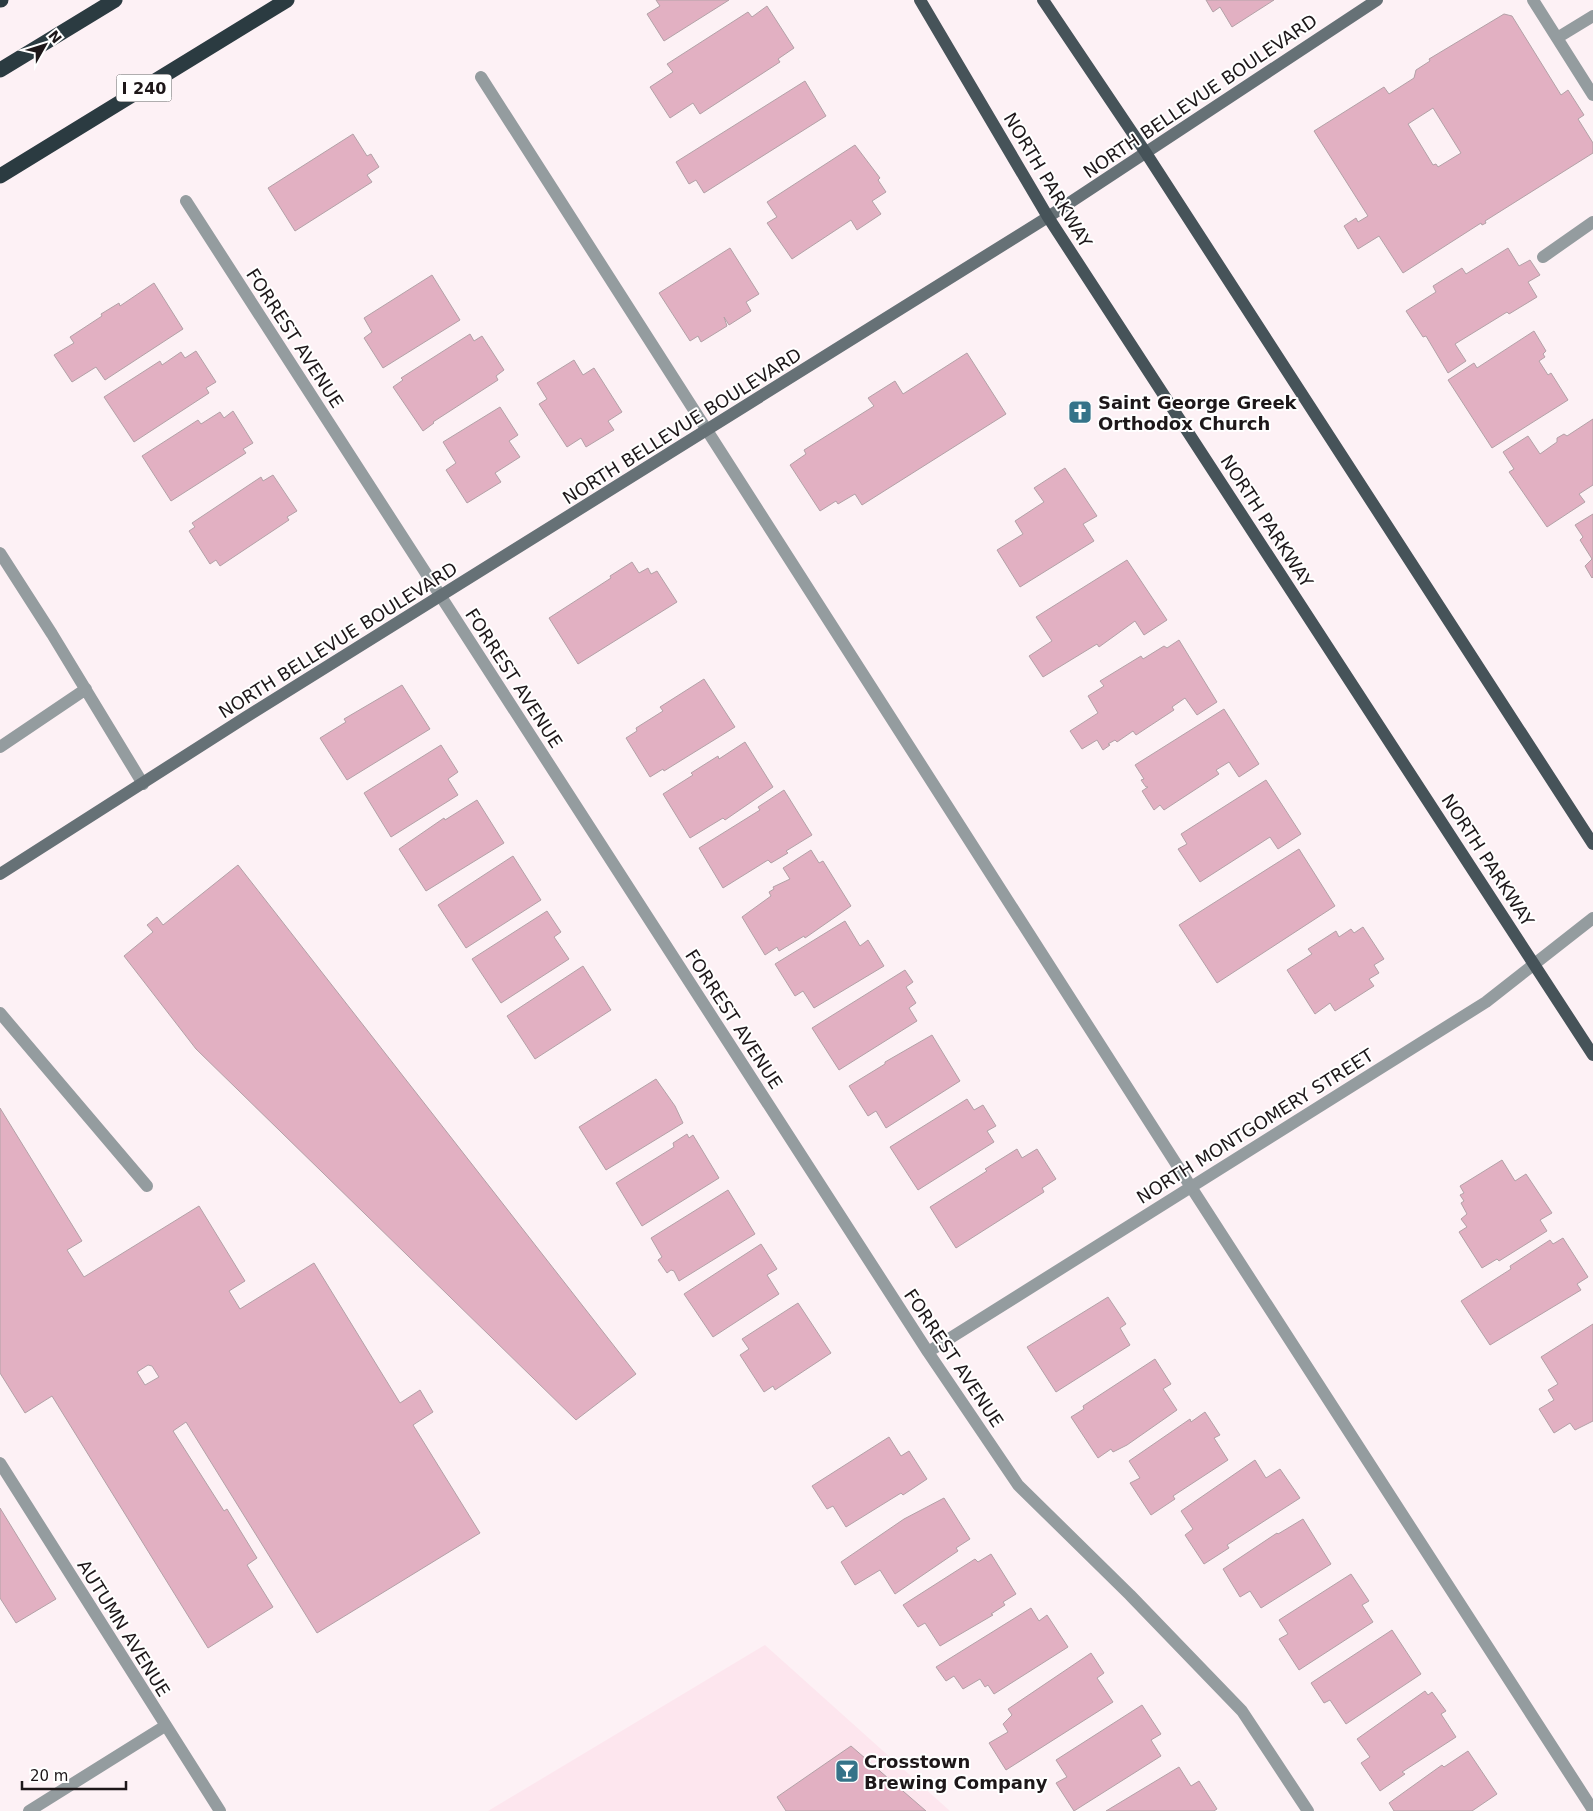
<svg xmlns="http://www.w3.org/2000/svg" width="1593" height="1811" font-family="'DejaVu Sans',sans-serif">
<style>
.built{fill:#fde6ee}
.building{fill:#e2b0c2;stroke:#b3a1a7;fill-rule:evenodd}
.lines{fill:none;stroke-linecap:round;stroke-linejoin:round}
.lane{stroke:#949c9f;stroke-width:12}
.street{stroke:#949c9f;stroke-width:12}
.secondary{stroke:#667176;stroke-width:12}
.primary{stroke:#465359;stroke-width:12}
.highway{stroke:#2b3b41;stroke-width:15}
.labels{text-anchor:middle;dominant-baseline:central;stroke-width:4;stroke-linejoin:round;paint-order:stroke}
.shield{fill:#fff;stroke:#615d5e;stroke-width:1}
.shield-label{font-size:16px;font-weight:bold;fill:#1d1719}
.street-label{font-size:18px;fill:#1d1719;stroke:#fff}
.poi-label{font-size:18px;font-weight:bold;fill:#1d1719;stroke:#fff;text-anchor:start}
</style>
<rect width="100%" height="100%" fill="#fdf1f5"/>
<path class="built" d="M765 1645 950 1811H488Z"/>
<path class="building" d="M656 0H729L664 41 647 14 660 6Z
M1206 0H1274L1232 27 1220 7 1213 12Z
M767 6 794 48 778 59 780 62 700 114 693 103 670 118 650 87 673 72 667 64 748 12 752 17Z
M1504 14 1512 16 1561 95 1568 90 1584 115 1578 119 1593 143V153L1485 221 1486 223 1482 225 1481 223 1403 273 1379 236 1358 249 1344 226 1356 218 1358 222 1368 216 1314 131 1384 87 1389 94 1414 78 1416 70 1430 61 1429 59ZM1433 108 1461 153 1438 167 1436 164 1433 165 1408 124Z
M805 81 826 116 704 193 696 180 689 184 676 162Z
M353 134 367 156 371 154 379 167 367 175 372 182 295 231 268 188Z
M855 145 880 178 878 180 886 192 872 201 881 214 857 230 851 220 792 259 767 223 777 217 767 202Z
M730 248 759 294 746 302 751 311 729 325 724 317 727 326 701 342 698 336 690 341 659 293Z
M1508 248 1519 266 1530 260 1540 275 1528 282 1537 297 1509 314 1507 312 1455 344 1466 361 1448 373 1426 336 1423 337 1406 311 1436 292 1433 286 1462 268 1466 274Z
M432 275 460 320 383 368 364 338 372 332 364 318Z
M154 283 183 329 105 380 96 367 72 382 54 355 74 343 70 337 102 316 101 314 119 303 120 306Z
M1534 331 1546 351 1543 354 1545 357 1539 361 1548 375 1551 373 1568 400 1492 448 1448 380 1474 363 1477 368Z
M470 334 474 341 482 336 504 370 496 376 498 380 433 422 434 423 423 431 393 387 403 380 401 378Z
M196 351 216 382 206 388 209 393 134 442 104 397 160 361 162 365 181 352 185 358Z
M967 353 1006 414 862 505 855 494 838 504 836 501 820 511 790 465 806 454 804 450 874 406 868 398 895 381 903 394Z
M574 360 583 375 594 368 622 412 608 421 614 430 586 447 581 438 567 447 539 404 547 399 537 383Z
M500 407 518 435 509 441 520 457 495 473 501 482 467 503 446 470 456 463 443 442Z
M233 411 253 443 243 449 246 453 171 501 142 456 198 420 201 424 220 412 224 418Z
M1593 419V485L1579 494 1585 502 1547 527 1509 472 1514 469 1503 452 1528 436 1540 454 1557 442V438L1564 434 1567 436Z
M1065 468 1097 516 1083 524 1094 541 1020 587 997 550 1023 534 1015 521 1044 502 1034 488Z
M273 475 297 511 287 517 289 520 220 566 216 560 210 564 189 531 195 527 192 523 261 477 263 481Z
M1593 514V577L1592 578 1585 566 1592 559 1580 540 1583 537 1575 525Z
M1127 560 1167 620 1144 635 1135 621 1099 647 1097 644 1043 677 1029 656 1052 641 1036 617Z
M632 562 639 573 648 568 651 574 657 571 677 602 578 664 549 618 611 578 610 576Z
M1179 640 1217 702 1197 715 1185 698 1172 707 1174 710 1136 735 1133 731 1117 742 1115 740 1108 744 1110 745 1103 750 1097 740 1082 749 1070 731 1098 713 1088 696 1104 686 1100 681 1141 656 1143 659 1164 646 1167 648Z
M704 679 735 727 664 771 663 769 650 777 626 738 637 731 636 728 663 711 660 707Z
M402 685 430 729 347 780 320 738 346 722 344 719Z
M1224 709 1259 764 1239 777 1229 762 1216 770 1219 774 1164 810 1160 805 1154 810 1142 791 1148 787H1146L1141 780 1144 779 1135 765Z
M745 742 773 787 725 820 723 818 690 838 663 794 693 775 691 773 718 756 719 759Z
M441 745 458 772 448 779 458 795 391 837 364 793Z
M1266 780 1301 834 1278 849 1270 837 1200 882 1178 849 1187 844 1181 834Z
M784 790 812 835 786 851 788 853 771 863 768 860 723 888 699 848 760 810 758 807Z
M477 800 504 843 426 891 399 849 444 818 445 820Z
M1299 849 1335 906 1217 983 1179 925Z
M811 850 819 863 823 861 851 906 805 938 804 936 779 951 777 947 765 955 742 917 771 896 769 892 774 889 773 887 790 879 783 868Z
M513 856 541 900 466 948 438 905Z
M238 865 636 1374 576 1420 196 1049 124 956 153 932 147 925 157 917 163 925Z
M547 911 561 932 554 937 569 959 501 1003 472 959Z
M845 921 860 946 868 940 884 966 814 1008 803 991 795 996 775 964Z
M1363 927 1384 959 1374 965 1379 973 1369 979 1374 986 1335 1011 1330 1003 1315 1014 1287 970 1312 954 1308 949 1336 931 1339 937 1351 929 1354 933Z
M583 966 611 1010 535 1059 507 1016Z
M905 970 913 982 906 987 916 1003 909 1008 917 1021 839 1070 812 1028Z
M932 1035 960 1081 886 1128 876 1111 868 1116 849 1086 885 1064V1062Z
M656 1079 675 1106 683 1123 606 1170 579 1127Z
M967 1099 974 1110 983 1105 996 1126 987 1131 994 1142 918 1190 890 1147Z
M0 1108 82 1241 67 1250 84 1277 199 1206 245 1281 229 1291 240 1309 314 1263 400 1403 420 1390 433 1412 413 1425 480 1533 317 1633 186 1422 173 1431 224 1511 227 1509 257 1558 247 1565 273 1607 208 1648 52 1396 25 1413 0 1373ZM148 1365 152 1366 159 1377 145 1385 137 1372Z
M687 1134 689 1138 693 1135 719 1178 642 1226 616 1183 674 1147 673 1143Z
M1017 1149 1022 1158 1037 1149 1056 1179 1042 1188 1044 1192 956 1248 930 1207 987 1171 985 1169Z
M1502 1160 1515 1181 1526 1174 1552 1213 1540 1220 1547 1231 1499 1261 1497 1259 1482 1268 1459 1232 1467 1227 1461 1219 1467 1214 1461 1203 1464 1201 1460 1195 1464 1193 1460 1186Z
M728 1190 755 1234 679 1281 674 1271 671 1270 667 1273 658 1260 662 1257 651 1238Z
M1563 1238 1588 1277 1577 1284 1581 1290 1490 1345 1461 1301 1511 1269 1510 1266 1550 1240 1553 1244Z
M761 1244 777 1269 767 1275 779 1294 713 1337 684 1294Z
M1108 1297 1126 1324 1120 1328 1130 1345 1056 1392 1027 1347Z
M798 1303 831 1353 775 1390 773 1386 764 1392 740 1355 749 1349 742 1339Z
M1593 1324V1421L1575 1430 1570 1423 1554 1433 1539 1409 1554 1400 1548 1390 1558 1384 1541 1357Z
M1155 1359 1171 1384 1163 1389 1177 1410 1127 1445 1113 1452 1111 1449 1098 1458 1071 1417 1084 1409 1083 1406Z
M1205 1412 1220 1435 1214 1438 1228 1460 1173 1496 1175 1499 1151 1515 1130 1483 1140 1478 1129 1461 1190 1419 1191 1422Z
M889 1437 901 1456 909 1451 927 1479 903 1495 901 1493 846 1527 833 1506 827 1509 812 1486Z
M1255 1460 1266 1478 1280 1469 1300 1498 1227 1545 1229 1548 1204 1564 1185 1535 1193 1529 1181 1511Z
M944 1498 970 1539 956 1548 958 1551 895 1594 880 1570 855 1585 841 1562 904 1519Z
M0 1508 56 1599 16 1623 0 1598Z
M1303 1519 1331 1564 1261 1608 1250 1591 1240 1597 1223 1569 1277 1533 1278 1534Z
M991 1554 1016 1594 1003 1602 1005 1605 991 1614 993 1615 940 1646 925 1623 918 1627 903 1605 975 1559 978 1562Z
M1351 1574 1369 1601 1362 1605 1373 1622 1299 1670 1279 1639 1288 1634 1279 1620Z
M1031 1608 1039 1621 1047 1615 1068 1647 994 1694 988 1685 985 1687 980 1679 963 1689 954 1676 946 1681 936 1667Z
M1392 1630 1421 1674 1346 1724 1330 1700 1324 1703 1311 1683Z
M1091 1653 1104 1673 1097 1678 1113 1702 1006 1770 989 1743 1008 1732 1003 1724 1012 1715 1008 1709Z
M1425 1691 1428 1695 1432 1692 1446 1711 1441 1714 1456 1737 1402 1772 1405 1774 1380 1791 1361 1763 1370 1757 1357 1739Z
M1142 1705 1161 1734 1151 1740 1161 1756 1074 1811 1056 1783 1067 1777 1056 1760Z
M851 1746 926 1811H786L777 1797Z
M1468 1751 1497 1794 1472 1811H1394L1389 1803 1442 1765 1444 1767Z
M1179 1767 1191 1786 1199 1781 1217 1809 1214 1811H1106Z"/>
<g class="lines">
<path class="lane" d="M1533 0 1593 95
M1557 38 1593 16
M481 77 1191 1187 1593 1810
M1543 257 1593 222
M0 553 52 634 143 784
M0 747 86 689
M0 1013 147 1186"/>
<path class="street" d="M186 201 928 1352 1018 1485 1130 1595 1242 1711 1308 1811
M928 1352 1486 1002 1593 918
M0 1463 220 1811
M29 1811 165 1726"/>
<path class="secondary" d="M0 874 246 717 1048 217 1377 0"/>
<path class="primary" d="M920 0 1048 217 1593 1055
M1043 0 1146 153 1593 844"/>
<path class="highway" d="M0 0H1
M0 70 115 0
M0 176 287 0"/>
</g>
<defs>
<g id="church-square" transform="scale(1.25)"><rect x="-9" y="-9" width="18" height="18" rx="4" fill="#357389" stroke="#fff"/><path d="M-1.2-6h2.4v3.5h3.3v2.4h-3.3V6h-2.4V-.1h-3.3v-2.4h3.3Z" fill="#fff"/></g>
<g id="bar-square" transform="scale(1.25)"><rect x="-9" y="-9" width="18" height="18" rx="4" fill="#357389" stroke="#fff"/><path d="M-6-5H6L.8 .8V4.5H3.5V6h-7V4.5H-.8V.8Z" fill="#fff"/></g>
</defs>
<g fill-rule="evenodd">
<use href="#church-square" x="1080" y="412"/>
<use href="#bar-square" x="847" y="1771"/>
</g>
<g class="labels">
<rect class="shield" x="116.5" y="74.5" width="55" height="27" rx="4"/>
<g class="shield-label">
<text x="144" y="88">I 240</text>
</g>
<g class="street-label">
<text transform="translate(1200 96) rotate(-34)">NORTH BELLEVUE BOULEVARD</text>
<text transform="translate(1048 180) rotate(59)">NORTH PARKWAY</text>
<text transform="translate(295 338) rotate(57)">FORREST AVENUE</text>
<text transform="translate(682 426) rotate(-32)">NORTH BELLEVUE BOULEVARD</text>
<text transform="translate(1267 521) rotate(57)">NORTH PARKWAY</text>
<text transform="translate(338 640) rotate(-32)">NORTH BELLEVUE BOULEVARD</text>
<text transform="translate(514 678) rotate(57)">FORREST AVENUE</text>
<text transform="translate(1488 860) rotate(57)">NORTH PARKWAY</text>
<text transform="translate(734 1019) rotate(57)">FORREST AVENUE</text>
<text transform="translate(1255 1126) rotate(-32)">NORTH MONTGOMERY STREET</text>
<text transform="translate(954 1358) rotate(56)">FORREST AVENUE</text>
<text transform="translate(124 1628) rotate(58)">AUTUMN AVENUE</text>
</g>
<g class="poi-label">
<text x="1098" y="402">Saint George Greek<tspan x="1098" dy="21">Orthodox Church</tspan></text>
<text x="864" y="1761">Crosstown<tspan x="864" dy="21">Brewing Company</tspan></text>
</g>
</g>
<g transform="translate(45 45) rotate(51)" stroke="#ffffff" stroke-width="4" paint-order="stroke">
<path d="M0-4L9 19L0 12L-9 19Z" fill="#1d1719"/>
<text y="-8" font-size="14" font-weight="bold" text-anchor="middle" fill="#1d1719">N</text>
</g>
<path d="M22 1781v8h104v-8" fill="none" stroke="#1d1719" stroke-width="2.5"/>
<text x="30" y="1781" font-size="15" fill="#1d1719" stroke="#ffffff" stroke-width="4" paint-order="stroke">20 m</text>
</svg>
